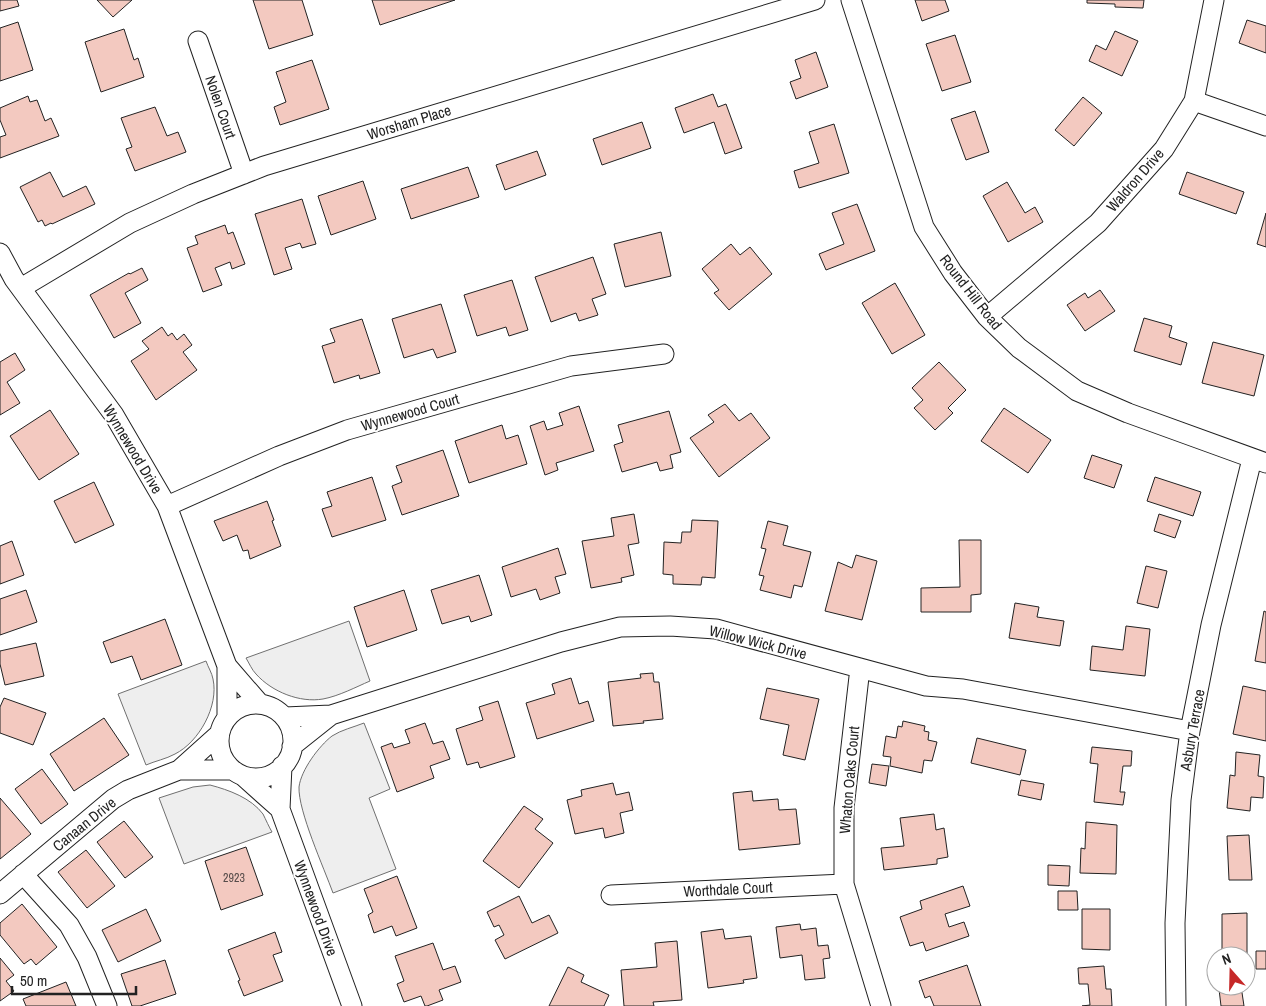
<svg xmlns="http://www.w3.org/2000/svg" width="1266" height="1006" font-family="'Archivo Narrow',sans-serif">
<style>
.green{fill:#eee;stroke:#6f6f6f}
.building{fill:#f3c9c0;stroke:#222}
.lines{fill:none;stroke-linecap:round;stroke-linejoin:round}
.minor-casing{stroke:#222;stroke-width:21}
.minor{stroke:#fff;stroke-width:19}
.labels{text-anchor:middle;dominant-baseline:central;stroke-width:4;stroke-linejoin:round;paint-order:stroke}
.number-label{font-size:12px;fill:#564c4a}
.street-label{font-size:15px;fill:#222;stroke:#fff}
</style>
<rect width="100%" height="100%" fill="#fff"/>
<path class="green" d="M349 621 370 681C356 687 339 696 323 699 300 703 272 692 256 674 252 670 249 663 246 658Z
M206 661C208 667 212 673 213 679 219 706 199 742 175 754 166 759 155 761 146 765L118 694Z
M364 723 390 789 369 798 396 869 333 893C324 868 298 811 299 787 301 770 319 746 332 736 341 730 354 727 364 723Z
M210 785C229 790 251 798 263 814 266 820 269 827 272 832L184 864 159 798 193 787Z"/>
<path class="building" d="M0 0H17L19 6 0 11Z
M97 0H132L113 17Z
M253 0H302L313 35 269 49Z
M372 0H455L380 25Z
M915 0H945L949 11 922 21Z
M1087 0H1144L1143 8 1115 7V4L1087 3Z
M1247 20 1266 26V53L1239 43Z
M18 22 33 70 0 81V28Z
M124 29 134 60 138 58 144 77 101 92 85 42Z
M1115 31 1138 41 1122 76 1089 61 1096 45 1106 50Z
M955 35 971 82 942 91 926 44Z
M816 52 828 87 796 99 790 82 801 78 795 60Z
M312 60 329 109 280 125 274 107 286 102 276 72Z
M713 94 718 107 726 104 742 148 725 154 714 122 684 133 675 108Z
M28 96 30 102 37 100 45 121 51 118 59 136 0 158V137L6 135 0 120V108Z
M1083 97 1102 113 1074 146 1055 130Z
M155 107 167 136 178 132 186 152 135 171 126 149 132 147 121 118Z
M975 111 989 152 966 160 951 119Z
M642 122 651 148 602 165 593 139Z
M834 124 849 173 799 188 794 171 819 163 809 132Z
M537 151 546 175 505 190 496 165Z
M468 167 479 197 411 219 401 189Z
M50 172 63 197 86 186 95 204 52 224 51 223 45 226 42 220 38 222 20 187Z
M1187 172 1244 192 1236 214 1179 194Z
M363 181 376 219 331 235 318 196Z
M1007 182 1025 213 1035 207 1043 222 1008 242 983 196Z
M302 199 316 244 302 248 300 243 285 248 292 269 274 275 255 214Z
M857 204 875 251 826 270 819 254 844 244 832 213Z
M1266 213V247L1257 244Z
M225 225 228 234 233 232 245 264 232 269 230 262 215 268 222 285 203 292 187 248 198 244 195 236Z
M661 232 671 276 625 287 614 244Z
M731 244 740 255 750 247 772 274 729 310 714 293 719 290 702 269Z
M593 257 606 294 592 299 598 315 579 321 576 313 551 322 535 277Z
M142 268 148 280 125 293 141 323 114 338 90 295 129 273 130 274Z
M512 280 528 330 509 336 506 327 477 336 464 295Z
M895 283 925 335 892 354 862 303Z
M1100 290 1115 311 1085 331 1067 305 1085 293 1088 298Z
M441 304 456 352 437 358 433 349 404 358 392 319Z
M1144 318 1172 326 1169 337 1187 343 1181 365 1134 351Z
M362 319 380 373 360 379 359 375 334 383 322 346 335 342 330 329Z
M162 327 168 336 172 333 177 340 184 334 192 345 183 352 197 370 156 400 131 361 149 349 142 341Z
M1213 342 1264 355 1254 396 1202 383Z
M15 353 25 370 7 382 20 403 0 415V362Z
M939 362 966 390 948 408 953 413 935 430 914 408 923 400 912 388Z
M725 404 739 421 751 413 770 438 719 477 690 438 714 422 708 415Z
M579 406 594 451 556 463 558 470 545 475 530 426 544 421 547 430 563 425 559 413Z
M1004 408 1051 440 1028 473 981 441Z
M50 410 79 454 39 480 10 436Z
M669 411 681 452 670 455 673 468 660 471 657 462 622 472 614 445 623 442 618 425Z
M502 425 506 439 518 435 527 464 469 483 455 441Z
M443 450 459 496 402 515 392 486 402 482 396 466Z
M1092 455 1122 465 1114 488 1084 478Z
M372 477 386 520 332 537 322 509 332 506 327 492Z
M1155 477 1201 492 1193 516 1147 501Z
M94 482 114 525 75 543 54 501Z
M267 501 274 520 272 521 281 546 250 559 248 550 243 551 237 535 223 541 214 521Z
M634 514 639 543 628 545 634 575 621 578 622 582 591 588 582 541 614 536 611 518Z
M1159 514 1181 521 1175 538 1154 531Z
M692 520 718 521 715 578 702 577 701 585 673 584V575L663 574 664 542 681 543 682 532H691Z
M768 521 788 526 783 545 811 552 802 587 794 585 791 598 760 590 764 576 759 575 766 549 761 548Z
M959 540H981V594L971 595V612H921V588L960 587Z
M12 541 24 575 0 584V546Z
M558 548 566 574 555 577 560 593 540 600 536 589 511 597 502 567Z
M856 555 877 561 862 620 825 611 838 562 852 568Z
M1146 566 1167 571 1158 608 1137 603Z
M479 575 492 615 471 622 469 616 442 624 431 590Z
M26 590 37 622 0 635V599Z
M404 590 417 630 367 647 354 607Z
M1015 603 1039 607 1037 617 1064 621 1060 646 1009 638Z
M1264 611 1266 612V663L1255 661Z
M165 619 182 665 141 680 132 656 111 663 103 642Z
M1126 626 1150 629 1145 676 1090 670 1092 646 1123 650Z
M36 643 44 676 5 685 0 664V651Z
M653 673 654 682H659L663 719 643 721 644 723 613 726 608 682 641 678 640 674Z
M571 678 579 704 588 701 594 721 537 739 526 703 555 694 552 684Z
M1243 686 1266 691V741L1233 734Z
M767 688 819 699 805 760 783 755 789 725 760 719Z
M4 698 46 713 33 745 0 733V707Z
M498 701 515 757 480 768 478 762 467 765 456 729 483 720 479 707Z
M104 718 129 755 74 791 50 754Z
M903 721 925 726 924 731 929 732 928 740 937 742 932 761 924 760 922 773 890 766 891 757 883 756 886 736 896 738 898 726 902 727Z
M425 723 433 744 443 741 450 759 430 766 434 778 397 792 381 747 392 743 394 748 410 743 405 730Z
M977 738 1026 750 1020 775 971 763Z
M1092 747 1132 751 1131 766H1123L1120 792H1125L1123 805 1094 802 1098 764 1090 763Z
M1236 752 1260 755 1258 776 1264 777 1263 798 1251 797 1250 811 1227 808 1230 775 1235 776Z
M872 764 889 766 886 786 869 783Z
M42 769 68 804 41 824 15 789Z
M1021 780 1044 784 1041 800 1018 795Z
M613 783 616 795 629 792 633 810 620 813 624 833 605 838 603 828 575 834 567 800 582 796 581 790Z
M752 791 753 801 778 799 779 810 796 809 800 844 739 850 733 793Z
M0 798 31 834 0 859Z
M524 806 543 819 535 829 553 843 519 888 483 861Z
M934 814 936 830 944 828 948 857 937 859V864L884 870 881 848 904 846 900 818Z
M124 821 153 857 125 878 97 842Z
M1086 822 1117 825 1116 874 1080 873 1081 848 1085 849Z
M1249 835 1252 880H1229L1227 836Z
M246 847 263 895 221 910 205 861Z
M86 850 115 886 87 908 58 872Z
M1048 865 1070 866 1069 886 1048 885Z
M397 876 417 928 396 936 392 926 374 933 368 915 373 912 364 889Z
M963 886 970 906 945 914 949 927 964 922 969 936 926 951 923 942 910 946 900 917 922 909 920 901Z
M1058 891H1077L1078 910H1058Z
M519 896 532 923 549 915 558 933 505 959 495 940 504 935 499 925 494 927 487 912Z
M22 904 57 947 36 965 31 959 24 964 0 935V923Z
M146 909 161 941 118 962 102 930Z
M1082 909H1110V950L1082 949Z
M1247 913V957L1246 956H1222V914Z
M800 924 801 930 816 928 818 946 828 945 830 958 823 959 825 978 805 980 802 955 780 958 776 927Z
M723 929 725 939 751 936 757 978 743 980 744 983 708 988 701 932Z
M275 932 282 952 273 955 283 981 244 996 238 981 240 980 228 950Z
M677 941 682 1000 653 1002 654 1006H624L621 970 657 967 655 943Z
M433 943 443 970 455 966 461 982 439 990 443 1000 427 1006H425L421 996 404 1002 397 984 404 981 395 956Z
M1256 951H1266V969H1256Z
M0 958 14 975 6 981 14 991 0 1001Z
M165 960 176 994 140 1006H132L121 974Z
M967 965 981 1006H934L930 996 925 998 919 981Z
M1104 966 1106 989H1111L1112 1006H1082L1090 1005 1088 984H1079L1078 968Z
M568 967 584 975 581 982 609 995 604 1006H549Z
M66 982 76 1006H26L23 999Z
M1241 986 1244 1006H1221L1219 989Z"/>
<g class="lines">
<g class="minor-casing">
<path id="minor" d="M851 0 924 227 953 273 987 317 1019 348 1077 391 1128 413 1266 463
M198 41 244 174
M1194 101 1266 126
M0 253 14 279 114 415 167 506 227 666V717
M21 288 130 223 193 194 264 166 815 0
M987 317 1098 223 1164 149 1194 101 1214 0
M167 506 279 456 347 430 571 366 664 354
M227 666 260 704
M860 668 844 808V884L881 1006
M219 741a37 37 0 1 1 74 0a37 37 0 1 1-74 0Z
M285 717 331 715 561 642 620 627 670 626 716 629 926 686 963 689 1190 731
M292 746 331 715
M282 766 280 809 352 1006
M179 770H232
M243 776 280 809
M23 874 69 925 87 957 107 1006
M0 894 113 799 128 790 179 770 218 735
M611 895 844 884
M1176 1006 1175 923 1181 800 1190 731 1211 625 1252 459"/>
</g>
<use href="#minor" class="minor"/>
</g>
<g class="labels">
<g class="number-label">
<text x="234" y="878">2923</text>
</g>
<g class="street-label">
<text transform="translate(221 107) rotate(71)">Nolen Court</text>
<text transform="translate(409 122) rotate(-17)">Worsham Place</text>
<text transform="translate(1135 180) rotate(-49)">Waldron Drive</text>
<text transform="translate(971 292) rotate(52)">Round Hill Road</text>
<text transform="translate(410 412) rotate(-16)">Wynnewood Court</text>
<text transform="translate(133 449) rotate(59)">Wynnewood Drive</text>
<text transform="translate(758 642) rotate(14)">Willow Wick Drive</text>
<text transform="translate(1192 730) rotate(-80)">Asbury Terrace</text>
<text transform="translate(849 780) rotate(-85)">Whaton Oaks Court</text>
<text transform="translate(84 824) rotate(-39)">Canaan Drive</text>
<text transform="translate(728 889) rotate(-3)">Worthdale Court</text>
<text transform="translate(316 908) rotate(70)">Wynnewood Drive</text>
</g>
</g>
<g transform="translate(1231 971) rotate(340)"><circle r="24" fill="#ffffff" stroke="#a7a7a7"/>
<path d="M0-4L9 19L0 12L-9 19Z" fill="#c62828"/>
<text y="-8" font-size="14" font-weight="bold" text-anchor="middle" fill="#222222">N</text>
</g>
<path d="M12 986v8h124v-8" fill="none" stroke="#222222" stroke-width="2.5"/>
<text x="20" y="986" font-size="15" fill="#222222" stroke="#ffffff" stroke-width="4" paint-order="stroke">50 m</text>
</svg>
